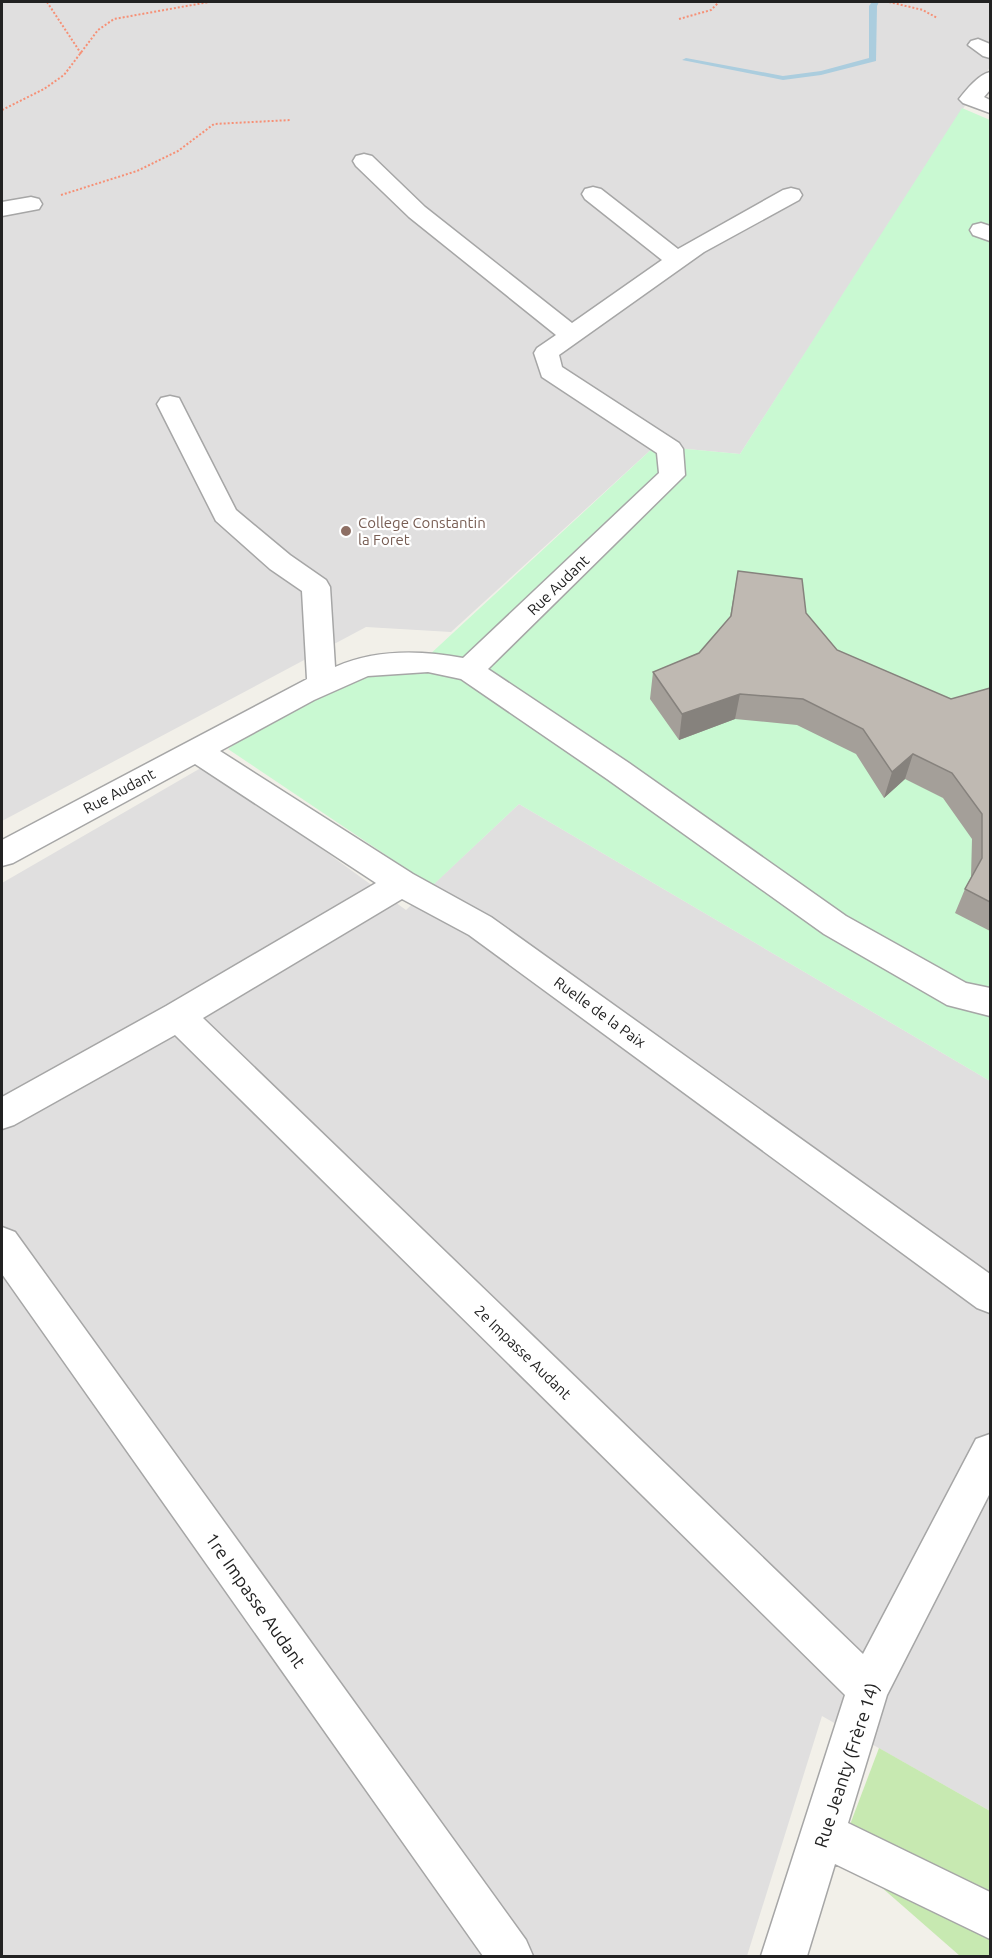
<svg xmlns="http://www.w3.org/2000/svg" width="992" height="1958" font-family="Ubuntu,sans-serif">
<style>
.residential{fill:#e0dfdf}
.grass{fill:#c7e9b1}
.park{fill:#c9f9d2}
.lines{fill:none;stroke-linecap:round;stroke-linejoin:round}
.stream{fill:#abcdde;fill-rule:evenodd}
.minor-casing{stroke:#a6a6a6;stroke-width:3}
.path{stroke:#f69076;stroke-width:2;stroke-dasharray:2 2;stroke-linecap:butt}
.minor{fill:#fff;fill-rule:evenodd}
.wall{fill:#a49f99}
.shaded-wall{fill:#86827d}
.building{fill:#bfb9b2;stroke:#86827d;stroke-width:1.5}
.education-dot{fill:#8d6e63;stroke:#fff;stroke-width:2}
.labels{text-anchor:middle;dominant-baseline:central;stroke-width:4.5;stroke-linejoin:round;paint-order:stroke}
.education-label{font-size:15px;fill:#785e54;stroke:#fff;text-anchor:start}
.street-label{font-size:15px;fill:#222;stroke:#fff}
.near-street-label{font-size:18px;fill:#222;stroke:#fff}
</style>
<rect width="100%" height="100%" fill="#f2f0e9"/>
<path class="residential" d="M2 2H990V67L740 454 655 446 451 632 366 627 2 821Z
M206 765 406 910 519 804 990 1081V1811L822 1716 747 1956H2V883Z"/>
<path class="grass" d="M879 1748 990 1811V1956H960L840 1851Z"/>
<path class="park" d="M962 108 990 120V1081L519 804 432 886 228 749 315 684 427 657 655 446 740 454Z"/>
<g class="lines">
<path class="stream" d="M872 2H879L877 6 876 61 821 75 783 80 682 60 686 58 783 76 821 71 869 58V6Z"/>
<g class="minor-casing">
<path id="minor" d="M978 39 990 44V58L983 56 968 45 971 41Z
M990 72V90L984 97 990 100V113L963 103 959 99C967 89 978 75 990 72Z
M364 154 372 156 425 207 572 323 662 260 585 199 582 194 585 189 593 187 601 189 678 249 783 190 791 188 799 190 802 195 799 200 704 252 559 355 562 367 679 443 683 449 685 475 488 669 629 763 846 916 966 983 990 988V1016L947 1005 824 934 607 779 461 679 428 672 368 676 314 700 220 751 413 874 491 917 990 1274V1313L977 1308 469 935 402 899 203 1018 863 1654 976 1439 990 1434V1493L887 1695 848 1823 990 1892V1939L835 1864 807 1956H761L845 1695 175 1035 14 1125 2 1129V1097L166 1006 376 883 195 764 13 863 2 866V840L307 679 302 591 270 569 216 521 157 404 161 398 170 396 179 398 236 510 290 555 326 580 330 587 335 667C376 649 420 650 463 658L659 473 657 453 542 377 534 353 537 348 556 335 409 217 356 166 353 161 356 156Z
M31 197 39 199 42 204 39 209 2 216V202Z
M981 223 990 226V241L973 235 970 230 973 225Z
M2 1227 15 1232 526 1940 533 1956H483L2 1274Z"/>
</g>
<path class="path" d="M47 2 82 55
M889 2 923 10 937 18
M679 19 711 10 719 2
M2 110 44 89 64 75 98 30 114 19 209 2
M61 195 137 171 178 151 214 124 291 120"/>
<use href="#minor" class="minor"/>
</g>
<path class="wall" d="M738 571 806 613 837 650 951 699 990 688V931L955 913 965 889 971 877 972 839 943 798 905 779 884 798 856 754 797 725 735 719 679 740 650 699 653 672 699 653 730 617Z"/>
<path class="shaded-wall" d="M740 694 735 719 679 740 682 714Z
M913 754 905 779 884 798 892 772Z"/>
<path class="building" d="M738 571 802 579 806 613 837 650 951 699 990 688V902L965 889 982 858V814L952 773 913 754 892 772 863 729 803 699 740 694 682 714 653 672 699 653 731 616Z"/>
<circle class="education-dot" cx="346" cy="531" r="6"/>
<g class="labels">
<g class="education-label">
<text x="358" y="522">College Constantin<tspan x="358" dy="17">la Foret</tspan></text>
</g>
<g class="street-label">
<text transform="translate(558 585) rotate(-44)">Rue Audant</text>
<text transform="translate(119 791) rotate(-28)">Rue Audant</text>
<text transform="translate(600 1012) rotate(36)">Ruelle de la Paix</text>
<text transform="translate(523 1352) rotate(44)">2e Impasse Audant</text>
</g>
<g class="near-street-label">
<text transform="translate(256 1600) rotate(55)">1re Impasse Audant</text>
<text transform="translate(846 1765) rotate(-72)">Rue Jeanty (Frère 14)</text>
</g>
</g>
<rect width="992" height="1958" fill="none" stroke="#222222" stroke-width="6"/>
</svg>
